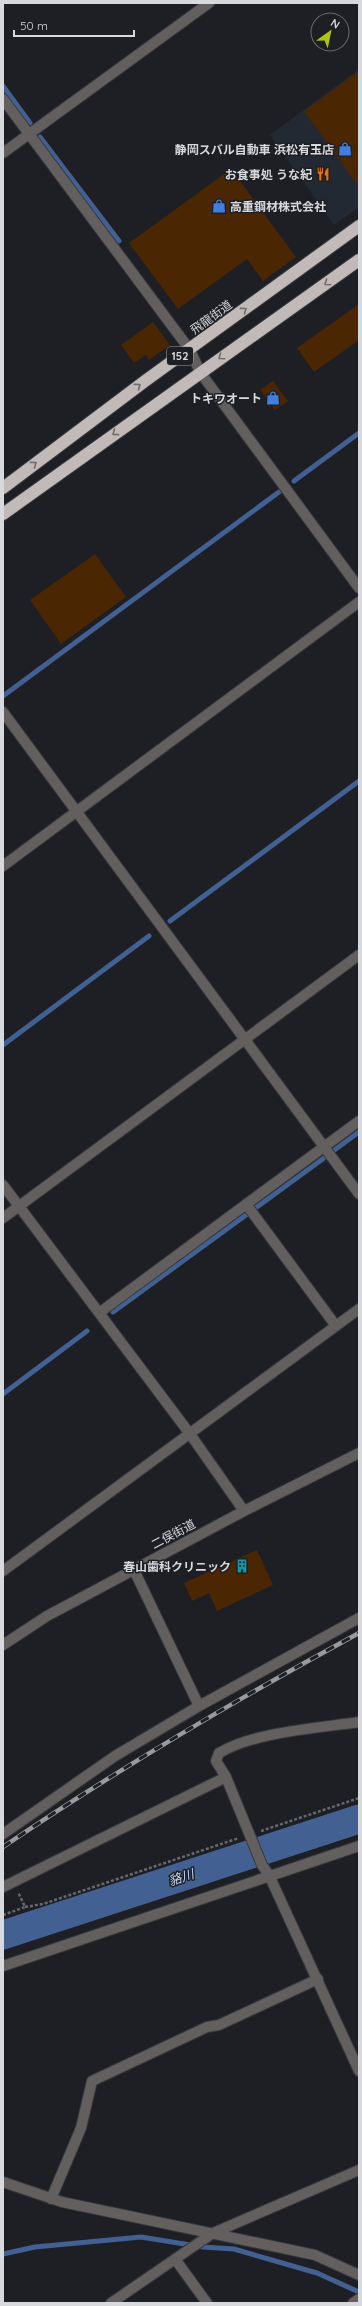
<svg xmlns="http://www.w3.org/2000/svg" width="362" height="2306" font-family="Quicksand,'Noto Sans JP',sans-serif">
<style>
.built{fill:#232933}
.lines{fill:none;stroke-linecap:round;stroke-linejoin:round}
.stream{stroke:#426092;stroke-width:5}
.river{stroke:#426092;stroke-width:29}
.building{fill:#4a2602}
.minor-casing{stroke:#37393e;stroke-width:12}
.highway-casing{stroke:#37393e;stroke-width:14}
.path{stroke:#66686d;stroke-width:2.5;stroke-dasharray:3 2;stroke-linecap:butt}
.minor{stroke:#635f5f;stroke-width:10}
.highway{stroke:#c2bab9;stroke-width:12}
.rail-casing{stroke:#989a9d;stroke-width:4.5}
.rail{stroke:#1d1f24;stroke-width:3;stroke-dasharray:9;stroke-linecap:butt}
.oneway{stroke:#706c6e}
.labels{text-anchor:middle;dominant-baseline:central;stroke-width:3;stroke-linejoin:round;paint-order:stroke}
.shield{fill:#1d1f24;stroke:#9fa1a5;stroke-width:1}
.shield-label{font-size:11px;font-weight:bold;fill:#d7d9dc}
.poi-label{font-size:12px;font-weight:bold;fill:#d7d9dc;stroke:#1d1f24;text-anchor:end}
.street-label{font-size:12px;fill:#d7d9dc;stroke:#1d1f24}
.water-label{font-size:13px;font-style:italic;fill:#c5d7f6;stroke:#1d1f24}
</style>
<rect width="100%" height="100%" fill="#1d1f24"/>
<path class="built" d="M359 69V207L334 225 270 135Z"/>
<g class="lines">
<path class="stream" d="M3 86 30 123
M40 137 119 241
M294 481 359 433
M3 696 279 492
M170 921 359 781
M3 1045 149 936
M333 1151 359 1132
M113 1312 324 1158
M3 1394 87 1331
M3 2254 35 2247 141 2237 203 2247 234 2249 317 2273 359 2292"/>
<path class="river" d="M3 1935 359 1819"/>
</g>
<path class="building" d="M359 71V187L304 111Z
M231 169 296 257 263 281 247 259 178 309 129 243Z
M359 304V340L314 372 297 348Z
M153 322 170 345 149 360 146 355 134 363 121 345Z
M273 381 288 401 275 410 260 390Z
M95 554 126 597 61 644 30 600Z
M257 1550 273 1585 217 1611 209 1593 192 1601 184 1583Z"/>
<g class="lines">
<g class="minor-casing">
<path id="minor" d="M3 99 190 350 200 372 359 588
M3 153 209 3
M3 712 359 1194
M3 866 359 602
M3 1185 190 1434 244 1511
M246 1204 336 1326
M3 1218 359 955
M99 1313 359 1121
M3 1571 359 1309
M3 1645 47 1616 244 1511 359 1453
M199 1706 359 1618
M359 1722C318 1728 254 1732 219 1753L216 1761 226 1777 262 1865 269 1875 359 2071
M3 1834 115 1756 199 1706 134 1570
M3 1887 226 1777
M3 1966 359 1846
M3 2182 62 2202 315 2255 359 2275
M51 2199 81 2128 92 2081 207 2027 219 2025 318 1979
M175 2259 207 2303
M111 2303 213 2233 359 2170
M353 2303 359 2299"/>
</g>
<g class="highway-casing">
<path id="highway" d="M3 488 145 381 359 226
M3 514 359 260"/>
</g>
<path class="path" d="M261 1831 359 1798
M25 1907 43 1904 239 1838
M3 1915 25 1907 18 1892"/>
<use href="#minor" class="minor"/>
<use href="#highway" class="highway"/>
<g class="rail-casing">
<path id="rail" d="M3 1847C118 1769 237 1699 359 1633"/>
</g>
<use href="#rail" class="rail"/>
</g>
<defs><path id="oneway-chevron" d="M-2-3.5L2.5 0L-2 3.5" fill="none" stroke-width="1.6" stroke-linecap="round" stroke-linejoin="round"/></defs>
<g class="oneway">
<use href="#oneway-chevron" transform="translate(327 283) rotate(145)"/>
<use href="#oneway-chevron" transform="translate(244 310) rotate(-36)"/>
<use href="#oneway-chevron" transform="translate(221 357) rotate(145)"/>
<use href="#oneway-chevron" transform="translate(138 386) rotate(-37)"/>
<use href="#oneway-chevron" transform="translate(115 433) rotate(144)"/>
<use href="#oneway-chevron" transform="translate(34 464) rotate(-37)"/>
</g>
<defs>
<g id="shop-bare" transform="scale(1.08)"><path d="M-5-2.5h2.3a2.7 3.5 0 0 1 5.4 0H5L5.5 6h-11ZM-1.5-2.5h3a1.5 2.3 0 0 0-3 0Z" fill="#3f7fe0" stroke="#1d1f24" stroke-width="2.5" paint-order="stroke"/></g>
<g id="restaurant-bare" transform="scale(1.08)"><path d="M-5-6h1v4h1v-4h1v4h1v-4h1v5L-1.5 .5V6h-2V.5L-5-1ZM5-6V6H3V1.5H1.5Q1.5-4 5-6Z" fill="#e8710a" stroke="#1d1f24" stroke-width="2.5" paint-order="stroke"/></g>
<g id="building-bare" transform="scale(1.08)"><path d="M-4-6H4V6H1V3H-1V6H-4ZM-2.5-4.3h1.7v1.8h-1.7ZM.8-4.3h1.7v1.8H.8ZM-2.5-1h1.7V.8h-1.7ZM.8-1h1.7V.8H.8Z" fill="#0f9aa8" stroke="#1d1f24" stroke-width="2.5" paint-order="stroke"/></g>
</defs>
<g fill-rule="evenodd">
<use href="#shop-bare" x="345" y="149"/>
<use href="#restaurant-bare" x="323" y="174"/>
<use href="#shop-bare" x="219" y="206"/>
<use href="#shop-bare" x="273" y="398"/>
<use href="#building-bare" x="242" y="1566"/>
</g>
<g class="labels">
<rect class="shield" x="167" y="347" width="26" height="18" rx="3"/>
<g class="shield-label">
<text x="180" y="356">152</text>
</g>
<g class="poi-label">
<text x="334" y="149">静岡スバル自動車 浜松有玉店</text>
<text x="312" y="174">お食事処 うな紀</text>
<text x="230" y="206" text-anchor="start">高重鋼材株式会社</text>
<text x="262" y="398">トキワオート</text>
<text x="231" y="1566">春山歯科クリニック</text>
</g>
<g class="street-label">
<text transform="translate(211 317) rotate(-36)">飛龍街道</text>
<text transform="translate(173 1534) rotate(-28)">二俣街道</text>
</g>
<g class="water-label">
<text transform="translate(181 1877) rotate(-18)">貉川</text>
</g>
</g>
<rect width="362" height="2306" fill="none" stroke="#d7d9dc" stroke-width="8"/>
<g transform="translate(330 32) rotate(33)"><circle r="19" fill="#1d1f24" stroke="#67696e"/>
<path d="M0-3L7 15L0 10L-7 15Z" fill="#aec508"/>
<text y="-6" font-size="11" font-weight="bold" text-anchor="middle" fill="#d7d9dc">N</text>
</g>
<path d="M14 30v6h120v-6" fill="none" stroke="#d7d9dc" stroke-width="2"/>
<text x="20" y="30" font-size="12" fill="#d7d9dc" stroke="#1d1f24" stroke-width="3" paint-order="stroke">50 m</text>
</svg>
